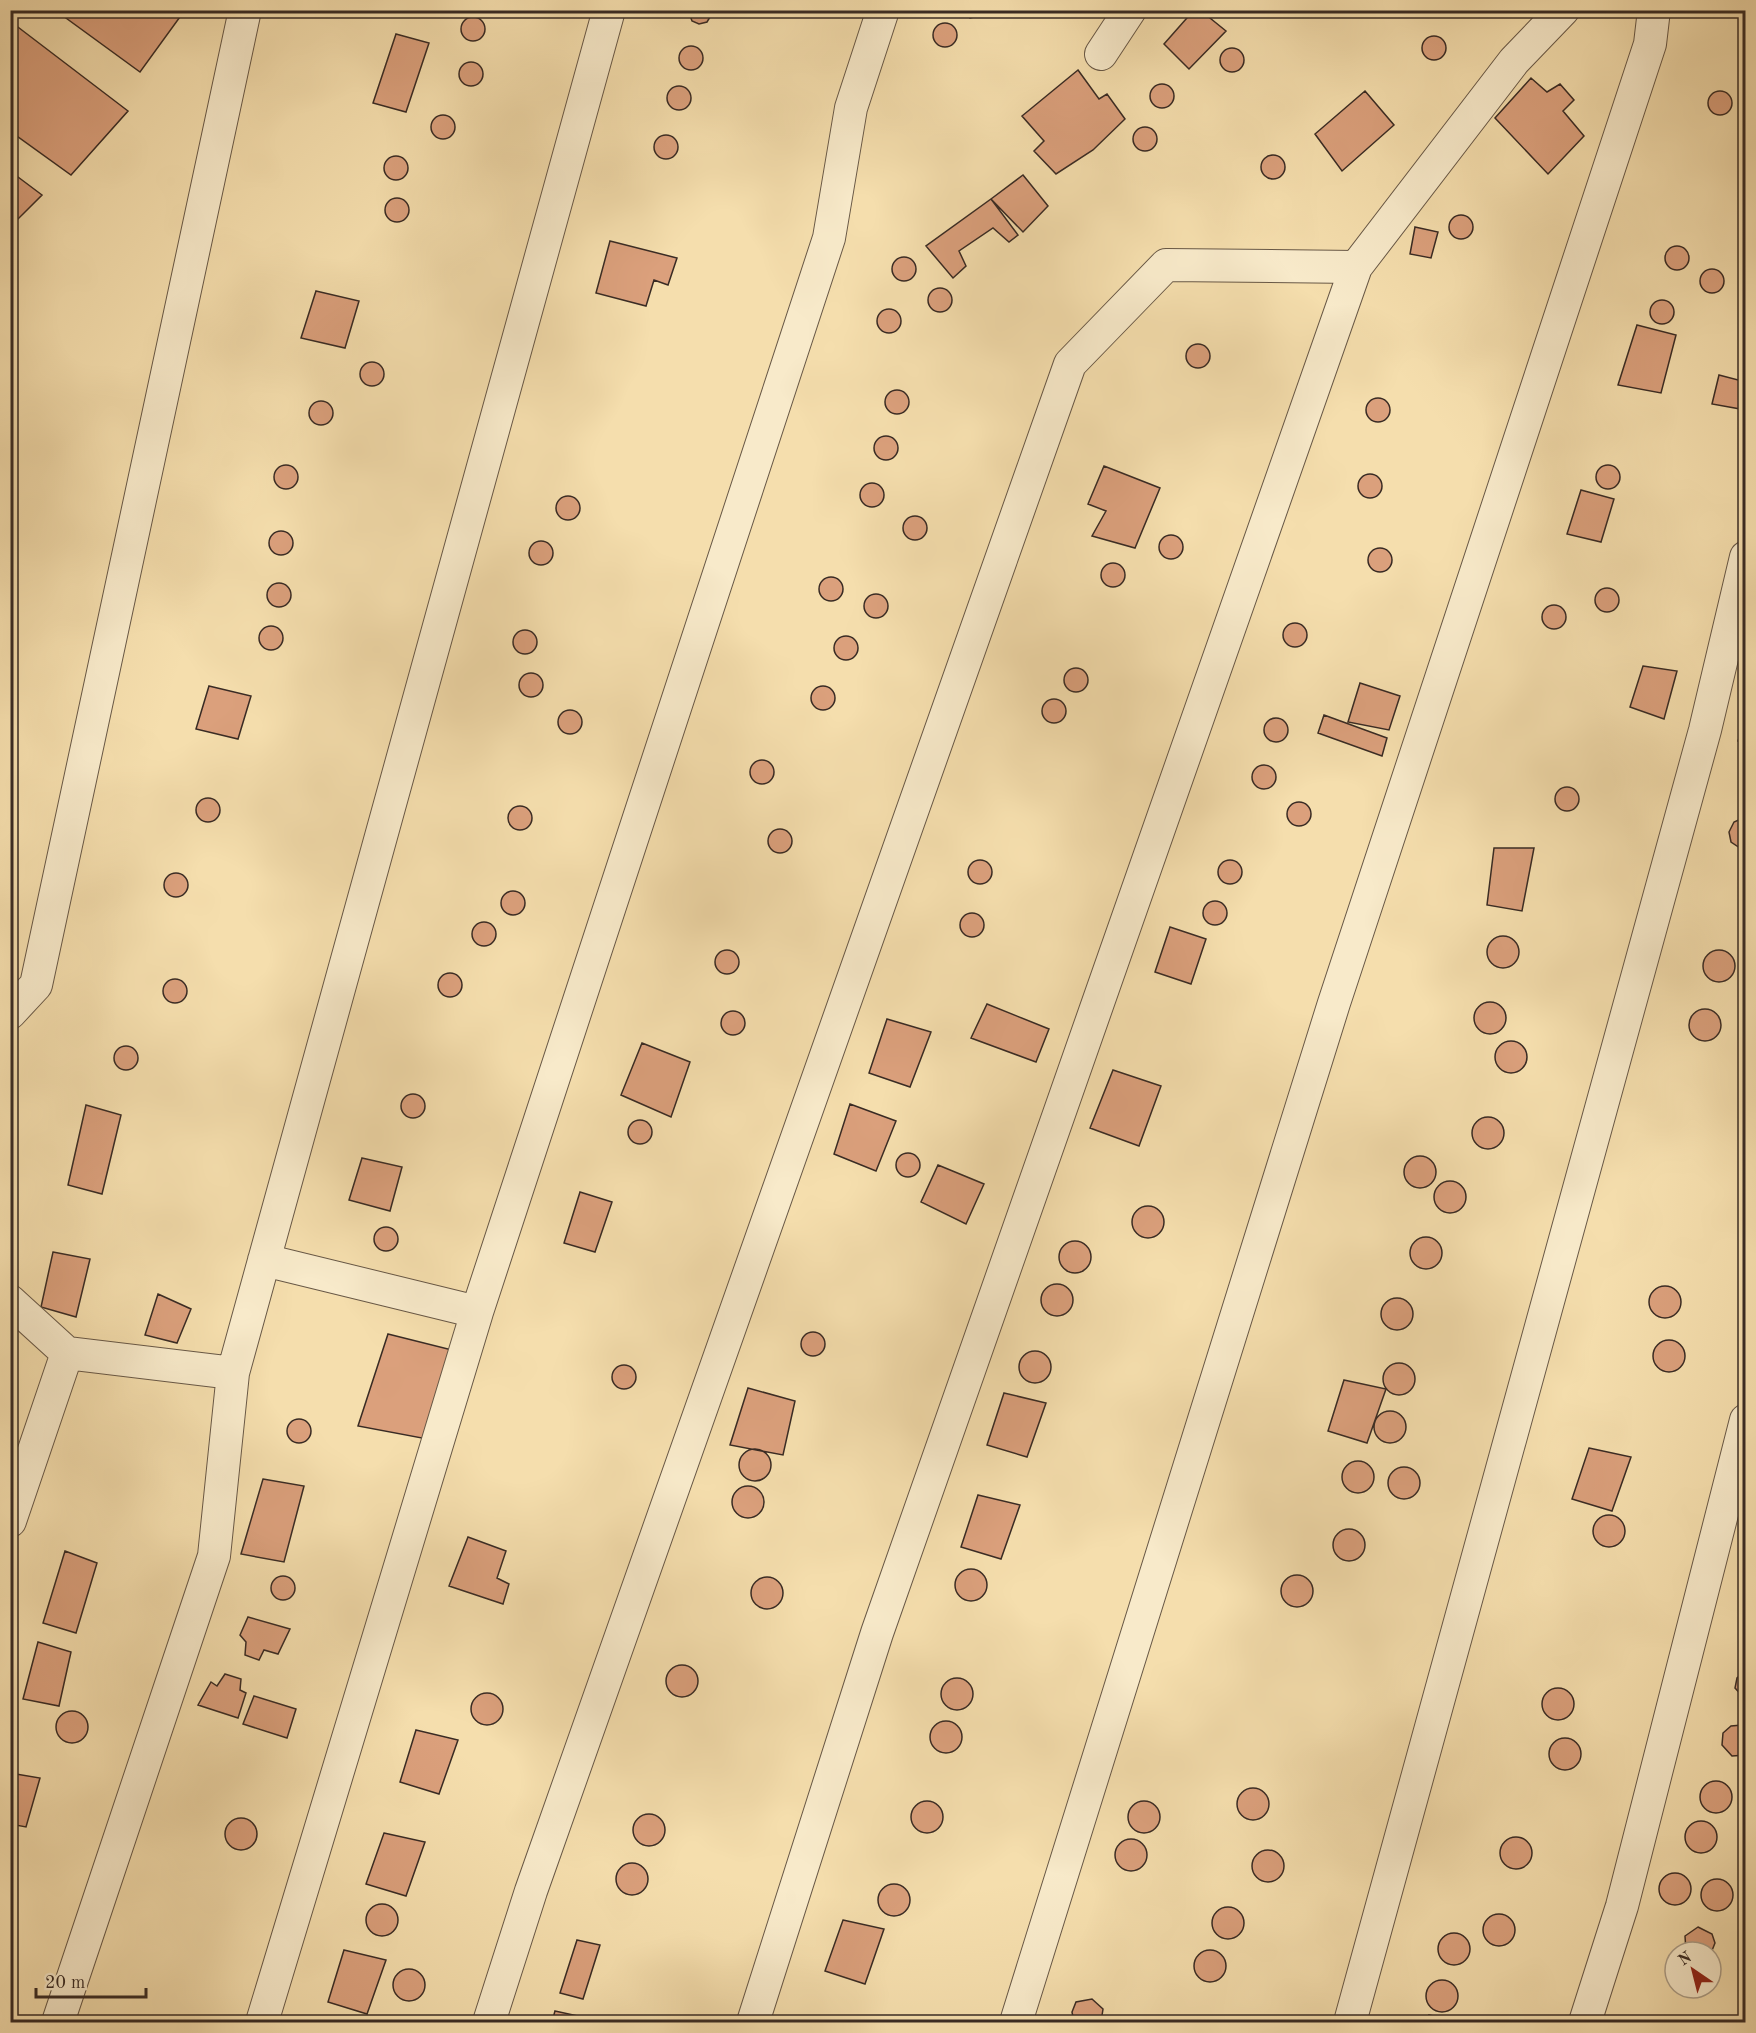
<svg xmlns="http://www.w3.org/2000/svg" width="1756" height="2033" font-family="'Old Standard TT',serif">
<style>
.building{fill:#dba07c;stroke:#392b24;stroke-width:1.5}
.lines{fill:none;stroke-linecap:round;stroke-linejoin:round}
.street-casing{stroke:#685846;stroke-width:34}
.street{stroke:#f8eaca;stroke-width:32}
</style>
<rect width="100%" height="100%" fill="#f5dead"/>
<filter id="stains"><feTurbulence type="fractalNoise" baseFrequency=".00333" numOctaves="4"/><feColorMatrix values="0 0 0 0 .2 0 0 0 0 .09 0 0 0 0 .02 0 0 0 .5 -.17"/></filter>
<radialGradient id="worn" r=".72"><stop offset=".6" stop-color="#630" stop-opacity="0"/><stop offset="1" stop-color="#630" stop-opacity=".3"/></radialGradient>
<path class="building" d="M55 10H185L140 72Z
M688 10H713V12L707 22 699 24 692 21Z
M983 10 978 16 970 18 961 10Z
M1194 10H1200L1226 31 1189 69 1164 44Z
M461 29a12 12 0 1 1 24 0a12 12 0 1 1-24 0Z
M10 21 128 111 71 175 10 131Z
M933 35a12 12 0 1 1 24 0a12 12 0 1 1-24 0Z
M396 34 429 43 406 112 373 103Z
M1422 48a12 12 0 1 1 24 0a12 12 0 1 1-24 0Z
M679 58a12 12 0 1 1 24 0a12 12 0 1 1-24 0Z
M1220 60a12 12 0 1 1 24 0a12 12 0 1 1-24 0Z
M459 74a12 12 0 1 1 24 0a12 12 0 1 1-24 0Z
M1078 70 1099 99 1107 94 1125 119 1093 150 1056 174 1034 151 1044 141 1022 116Z
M1531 78 1547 92 1560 84 1574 100 1563 111 1584 136 1548 174 1495 118Z
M1150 96a12 12 0 1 1 24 0a12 12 0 1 1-24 0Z
M667 98a12 12 0 1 1 24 0a12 12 0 1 1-24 0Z
M1708 103a12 12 0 1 1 24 0a12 12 0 1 1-24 0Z
M1365 91 1394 125 1342 171 1315 134Z
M431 127a12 12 0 1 1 24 0a12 12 0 1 1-24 0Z
M1133 139a12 12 0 1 1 24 0a12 12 0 1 1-24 0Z
M654 147a12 12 0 1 1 24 0a12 12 0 1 1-24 0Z
M1261 167a12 12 0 1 1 24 0a12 12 0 1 1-24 0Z
M384 168a12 12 0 1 1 24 0a12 12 0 1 1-24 0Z
M10 171 42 195 13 224 10 223Z
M1023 175 1048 206 1023 232 991 199Z
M385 210a12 12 0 1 1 24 0a12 12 0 1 1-24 0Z
M991 199 1018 235 1009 242 993 228 959 251 966 266 953 278 926 246Z
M1449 227a12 12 0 1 1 24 0a12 12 0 1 1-24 0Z
M1415 227 1438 232 1431 258 1410 254Z
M610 241 677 258 668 285 654 280 646 306 596 293Z
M1665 258a12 12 0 1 1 24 0a12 12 0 1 1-24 0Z
M892 269a12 12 0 1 1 24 0a12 12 0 1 1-24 0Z
M1700 281a12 12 0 1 1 24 0a12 12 0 1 1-24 0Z
M928 300a12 12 0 1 1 24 0a12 12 0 1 1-24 0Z
M316 291 359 301 345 348 301 338Z
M1650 312a12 12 0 1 1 24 0a12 12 0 1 1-24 0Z
M877 321a12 12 0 1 1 24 0a12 12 0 1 1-24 0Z
M1637 325 1676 335 1661 393 1618 385Z
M1186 356a12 12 0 1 1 24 0a12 12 0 1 1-24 0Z
M360 374a12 12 0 1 1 24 0a12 12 0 1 1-24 0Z
M1719 375 1746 382V410L1712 404Z
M885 402a12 12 0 1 1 24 0a12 12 0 1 1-24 0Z
M1366 410a12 12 0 1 1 24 0a12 12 0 1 1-24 0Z
M309 413a12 12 0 1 1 24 0a12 12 0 1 1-24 0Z
M874 448a12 12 0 1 1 24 0a12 12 0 1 1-24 0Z
M1596 477a12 12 0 1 1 24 0a12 12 0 1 1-24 0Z
M274 477a12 12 0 1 1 24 0a12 12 0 1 1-24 0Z
M1104 466 1160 488 1135 548 1092 536 1106 511 1088 504Z
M1358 486a12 12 0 1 1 24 0a12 12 0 1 1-24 0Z
M860 495a12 12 0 1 1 24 0a12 12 0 1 1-24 0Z
M1581 490 1614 499 1601 542 1567 534Z
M556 508a12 12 0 1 1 24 0a12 12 0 1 1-24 0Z
M903 528a12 12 0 1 1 24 0a12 12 0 1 1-24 0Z
M269 543a12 12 0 1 1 24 0a12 12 0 1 1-24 0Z
M1159 547a12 12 0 1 1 24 0a12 12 0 1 1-24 0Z
M529 553a12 12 0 1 1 24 0a12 12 0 1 1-24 0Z
M1368 560a12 12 0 1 1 24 0a12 12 0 1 1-24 0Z
M1101 575a12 12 0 1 1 24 0a12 12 0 1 1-24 0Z
M819 589a12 12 0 1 1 24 0a12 12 0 1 1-24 0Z
M267 595a12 12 0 1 1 24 0a12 12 0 1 1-24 0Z
M1595 600a12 12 0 1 1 24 0a12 12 0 1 1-24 0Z
M864 606a12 12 0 1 1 24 0a12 12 0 1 1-24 0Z
M1542 617a12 12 0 1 1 24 0a12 12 0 1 1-24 0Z
M1283 635a12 12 0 1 1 24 0a12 12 0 1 1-24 0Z
M259 638a12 12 0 1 1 24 0a12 12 0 1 1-24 0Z
M513 642a12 12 0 1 1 24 0a12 12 0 1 1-24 0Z
M834 648a12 12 0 1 1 24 0a12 12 0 1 1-24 0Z
M1643 666 1677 671 1664 719 1630 707Z
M1064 680a12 12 0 1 1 24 0a12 12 0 1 1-24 0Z
M519 685a12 12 0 1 1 24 0a12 12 0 1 1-24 0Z
M1360 683 1400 696 1389 730 1348 722Z
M811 698a12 12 0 1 1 24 0a12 12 0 1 1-24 0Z
M209 686 251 696 238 739 196 729Z
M1042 711a12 12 0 1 1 24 0a12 12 0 1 1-24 0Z
M558 722a12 12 0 1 1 24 0a12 12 0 1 1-24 0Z
M1324 715 1387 738 1382 756 1318 733Z
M1746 717V743L1738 741Z
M1264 730a12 12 0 1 1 24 0a12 12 0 1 1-24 0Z
M750 772a12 12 0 1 1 24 0a12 12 0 1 1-24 0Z
M1252 777a12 12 0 1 1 24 0a12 12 0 1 1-24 0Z
M1555 799a12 12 0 1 1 24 0a12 12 0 1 1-24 0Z
M196 810a12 12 0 1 1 24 0a12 12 0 1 1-24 0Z
M1287 814a12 12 0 1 1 24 0a12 12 0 1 1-24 0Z
M508 818a12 12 0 1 1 24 0a12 12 0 1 1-24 0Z
M1743 818H1746V849L1743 850 1731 842 1729 832 1734 822Z
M768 841a12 12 0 1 1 24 0a12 12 0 1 1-24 0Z
M1494 848H1534L1522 911 1487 905Z
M968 872a12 12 0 1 1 24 0a12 12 0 1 1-24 0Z
M1218 872a12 12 0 1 1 24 0a12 12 0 1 1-24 0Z
M164 885a12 12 0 1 1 24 0a12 12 0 1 1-24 0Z
M501 903a12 12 0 1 1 24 0a12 12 0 1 1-24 0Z
M1203 913a12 12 0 1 1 24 0a12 12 0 1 1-24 0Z
M960 925a12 12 0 1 1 24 0a12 12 0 1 1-24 0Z
M472 934a12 12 0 1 1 24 0a12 12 0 1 1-24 0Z
M1170 927 1206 939 1191 984 1155 972Z
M1487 952a16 16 0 1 1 32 0a16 16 0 1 1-32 0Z
M715 962a12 12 0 1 1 24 0a12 12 0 1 1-24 0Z
M1703 966a16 16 0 1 1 32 0a16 16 0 1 1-32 0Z
M438 985a12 12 0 1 1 24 0a12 12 0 1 1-24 0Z
M163 991a12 12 0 1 1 24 0a12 12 0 1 1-24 0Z
M1474 1018a16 16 0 1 1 32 0a16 16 0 1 1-32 0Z
M987 1004 1049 1029 1036 1062 971 1038Z
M1689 1025a16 16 0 1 1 32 0a16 16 0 1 1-32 0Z
M721 1023a12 12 0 1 1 24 0a12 12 0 1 1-24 0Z
M887 1019 931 1032 910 1087 869 1073Z
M1495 1057a16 16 0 1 1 32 0a16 16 0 1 1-32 0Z
M642 1043 690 1062 671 1117 621 1095Z
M114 1058a12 12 0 1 1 24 0a12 12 0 1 1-24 0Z
M1113 1070 1161 1086 1139 1146 1090 1128Z
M401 1106a12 12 0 1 1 24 0a12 12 0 1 1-24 0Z
M850 1104 896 1121 876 1171 834 1154Z
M86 1105 121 1115 102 1194 68 1185Z
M1472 1133a16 16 0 1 1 32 0a16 16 0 1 1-32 0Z
M628 1132a12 12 0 1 1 24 0a12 12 0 1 1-24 0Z
M896 1165a12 12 0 1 1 24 0a12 12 0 1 1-24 0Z
M1404 1172a16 16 0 1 1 32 0a16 16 0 1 1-32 0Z
M362 1158 402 1167 390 1211 349 1200Z
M938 1165 984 1184 966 1224 921 1202Z
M1434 1197a16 16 0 1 1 32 0a16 16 0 1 1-32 0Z
M580 1192 612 1202 595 1252 564 1243Z
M1132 1222a16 16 0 1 1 32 0a16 16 0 1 1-32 0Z
M374 1239a12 12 0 1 1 24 0a12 12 0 1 1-24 0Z
M1410 1253a16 16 0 1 1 32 0a16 16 0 1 1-32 0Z
M1059 1257a16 16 0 1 1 32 0a16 16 0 1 1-32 0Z
M53 1252 90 1259 76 1317 41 1307Z
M1041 1300a16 16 0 1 1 32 0a16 16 0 1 1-32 0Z
M1649 1302a16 16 0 1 1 32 0a16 16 0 1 1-32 0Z
M158 1294 191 1309 177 1343 145 1335Z
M1381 1314a16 16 0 1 1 32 0a16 16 0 1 1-32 0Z
M801 1344a12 12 0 1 1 24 0a12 12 0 1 1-24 0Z
M388 1334 456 1351 427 1439 358 1426Z
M1653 1356a16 16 0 1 1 32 0a16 16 0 1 1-32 0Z
M1019 1367a16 16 0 1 1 32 0a16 16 0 1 1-32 0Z
M1383 1379a16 16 0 1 1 32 0a16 16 0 1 1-32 0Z
M612 1377a12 12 0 1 1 24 0a12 12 0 1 1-24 0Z
M1344 1380 1386 1389 1367 1443 1328 1431Z
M748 1388 795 1401 783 1455 730 1445Z
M1004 1393 1046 1403 1027 1457 987 1445Z
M1374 1427a16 16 0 1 1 32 0a16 16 0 1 1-32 0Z
M287 1431a12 12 0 1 1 24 0a12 12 0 1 1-24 0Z
M1589 1448 1631 1457 1612 1511 1572 1499Z
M739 1465a16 16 0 1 1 32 0a16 16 0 1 1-32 0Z
M1342 1477a16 16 0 1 1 32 0a16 16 0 1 1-32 0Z
M1388 1483a16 16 0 1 1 32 0a16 16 0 1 1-32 0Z
M263 1479 304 1486 284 1562 241 1554Z
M732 1502a16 16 0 1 1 32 0a16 16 0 1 1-32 0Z
M978 1495 1020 1505 1001 1559 961 1547Z
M1593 1531a16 16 0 1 1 32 0a16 16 0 1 1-32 0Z
M1333 1545a16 16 0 1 1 32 0a16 16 0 1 1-32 0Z
M468 1537 506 1551 497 1578 509 1584 503 1604 449 1586Z
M65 1551 97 1563 76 1633 43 1623Z
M955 1585a16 16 0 1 1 32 0a16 16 0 1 1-32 0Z
M1281 1591a16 16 0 1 1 32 0a16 16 0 1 1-32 0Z
M271 1588a12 12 0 1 1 24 0a12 12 0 1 1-24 0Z
M751 1593a16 16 0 1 1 32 0a16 16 0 1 1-32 0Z
M248 1617 290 1629 278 1654 264 1650 259 1660 245 1655 246 1642 240 1635Z
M38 1642 71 1652 59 1706 23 1699Z
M666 1681a16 16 0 1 1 32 0a16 16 0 1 1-32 0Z
M1745 1671 1746 1670V1700L1735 1688 1737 1678Z
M225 1674 241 1679 240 1690 246 1693 238 1718 198 1705 211 1682 217 1686Z
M941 1694a16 16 0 1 1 32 0a16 16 0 1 1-32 0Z
M1542 1704a16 16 0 1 1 32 0a16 16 0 1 1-32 0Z
M471 1709a16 16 0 1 1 32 0a16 16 0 1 1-32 0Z
M254 1696 296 1709 287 1738 243 1724Z
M56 1727a16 16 0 1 1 32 0a16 16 0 1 1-32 0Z
M930 1737a16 16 0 1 1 32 0a16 16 0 1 1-32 0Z
M1742 1725 1746 1727V1755L1732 1756 1722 1745 1723 1733 1731 1726Z
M416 1730 458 1740 439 1794 400 1782Z
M1549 1754a16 16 0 1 1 32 0a16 16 0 1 1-32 0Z
M10 1773 40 1778 26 1827 10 1824Z
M1700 1797a16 16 0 1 1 32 0a16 16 0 1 1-32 0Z
M1237 1804a16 16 0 1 1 32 0a16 16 0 1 1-32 0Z
M911 1817a16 16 0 1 1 32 0a16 16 0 1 1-32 0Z
M1128 1817a16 16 0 1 1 32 0a16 16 0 1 1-32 0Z
M633 1830a16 16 0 1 1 32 0a16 16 0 1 1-32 0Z
M225 1834a16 16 0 1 1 32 0a16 16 0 1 1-32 0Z
M1685 1837a16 16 0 1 1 32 0a16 16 0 1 1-32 0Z
M384 1833 425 1842 406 1896 366 1884Z
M1500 1853a16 16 0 1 1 32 0a16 16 0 1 1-32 0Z
M1115 1855a16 16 0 1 1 32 0a16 16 0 1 1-32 0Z
M1252 1866a16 16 0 1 1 32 0a16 16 0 1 1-32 0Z
M616 1879a16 16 0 1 1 32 0a16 16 0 1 1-32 0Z
M1659 1889a16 16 0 1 1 32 0a16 16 0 1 1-32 0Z
M1701 1895a16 16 0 1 1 32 0a16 16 0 1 1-32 0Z
M878 1900a16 16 0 1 1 32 0a16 16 0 1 1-32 0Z
M366 1920a16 16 0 1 1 32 0a16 16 0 1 1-32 0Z
M1212 1923a16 16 0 1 1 32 0a16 16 0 1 1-32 0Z
M1483 1930a16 16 0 1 1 32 0a16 16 0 1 1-32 0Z
M843 1920 884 1929 865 1984 825 1971Z
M1698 1927 1712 1934 1715 1943 1711 1953 1686 1951 1685 1936Z
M1438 1949a16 16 0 1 1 32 0a16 16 0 1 1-32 0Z
M577 1940 600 1945 583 1999 560 1993Z
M344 1950 386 1960 367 2014 328 2002Z
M1194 1966a16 16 0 1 1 32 0a16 16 0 1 1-32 0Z
M393 1985a16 16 0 1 1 32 0a16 16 0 1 1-32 0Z
M1426 1996a16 16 0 1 1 32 0a16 16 0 1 1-32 0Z
M1092 1999 1103 2009 1101 2022H1074L1072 2012 1076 2002Z
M555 2011 578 2016 576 2022H552Z
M1429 2015 1461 2022H1427Z"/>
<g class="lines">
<g class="street-casing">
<path id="street" d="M1101 54 1130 10
M10 1013 36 985 245 10
M264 1260 477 1312
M10 1301 67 1353 233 1373
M10 1521 67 1353
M58 2022 214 1556 233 1373 609 10
M262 2022 477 1312 829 238 851 108 883 10
M489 2022 531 1891 1070 364 1166 265 1356 267
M753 2022 877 1633 1356 267 1514 61 1563 10
M1016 2022 1334 1003 1650 44 1654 10
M1350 2022 1705 730 1746 557
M1585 2022 1622 1906 1746 1420"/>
</g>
<use href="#street" class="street"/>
</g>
<rect width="1756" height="2033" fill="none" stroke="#f5dead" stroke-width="36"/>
<rect x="12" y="12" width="1732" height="2009" fill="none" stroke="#392b24" stroke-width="3"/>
<rect x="18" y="18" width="1720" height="1997" fill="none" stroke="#392b24" stroke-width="1.5"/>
<g transform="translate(1693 1970) rotate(325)"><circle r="28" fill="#f8eaca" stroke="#ac9e88" stroke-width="1.5"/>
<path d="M0-4.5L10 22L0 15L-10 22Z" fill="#8f2418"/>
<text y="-9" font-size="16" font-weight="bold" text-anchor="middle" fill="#392b24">N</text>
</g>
<path d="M36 1988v9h110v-9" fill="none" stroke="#392b24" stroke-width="3"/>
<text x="45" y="1988" font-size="18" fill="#392b24" stroke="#f8eaca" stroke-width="4.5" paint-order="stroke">20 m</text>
<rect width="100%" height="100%" filter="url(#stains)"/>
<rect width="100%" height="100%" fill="url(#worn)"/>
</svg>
